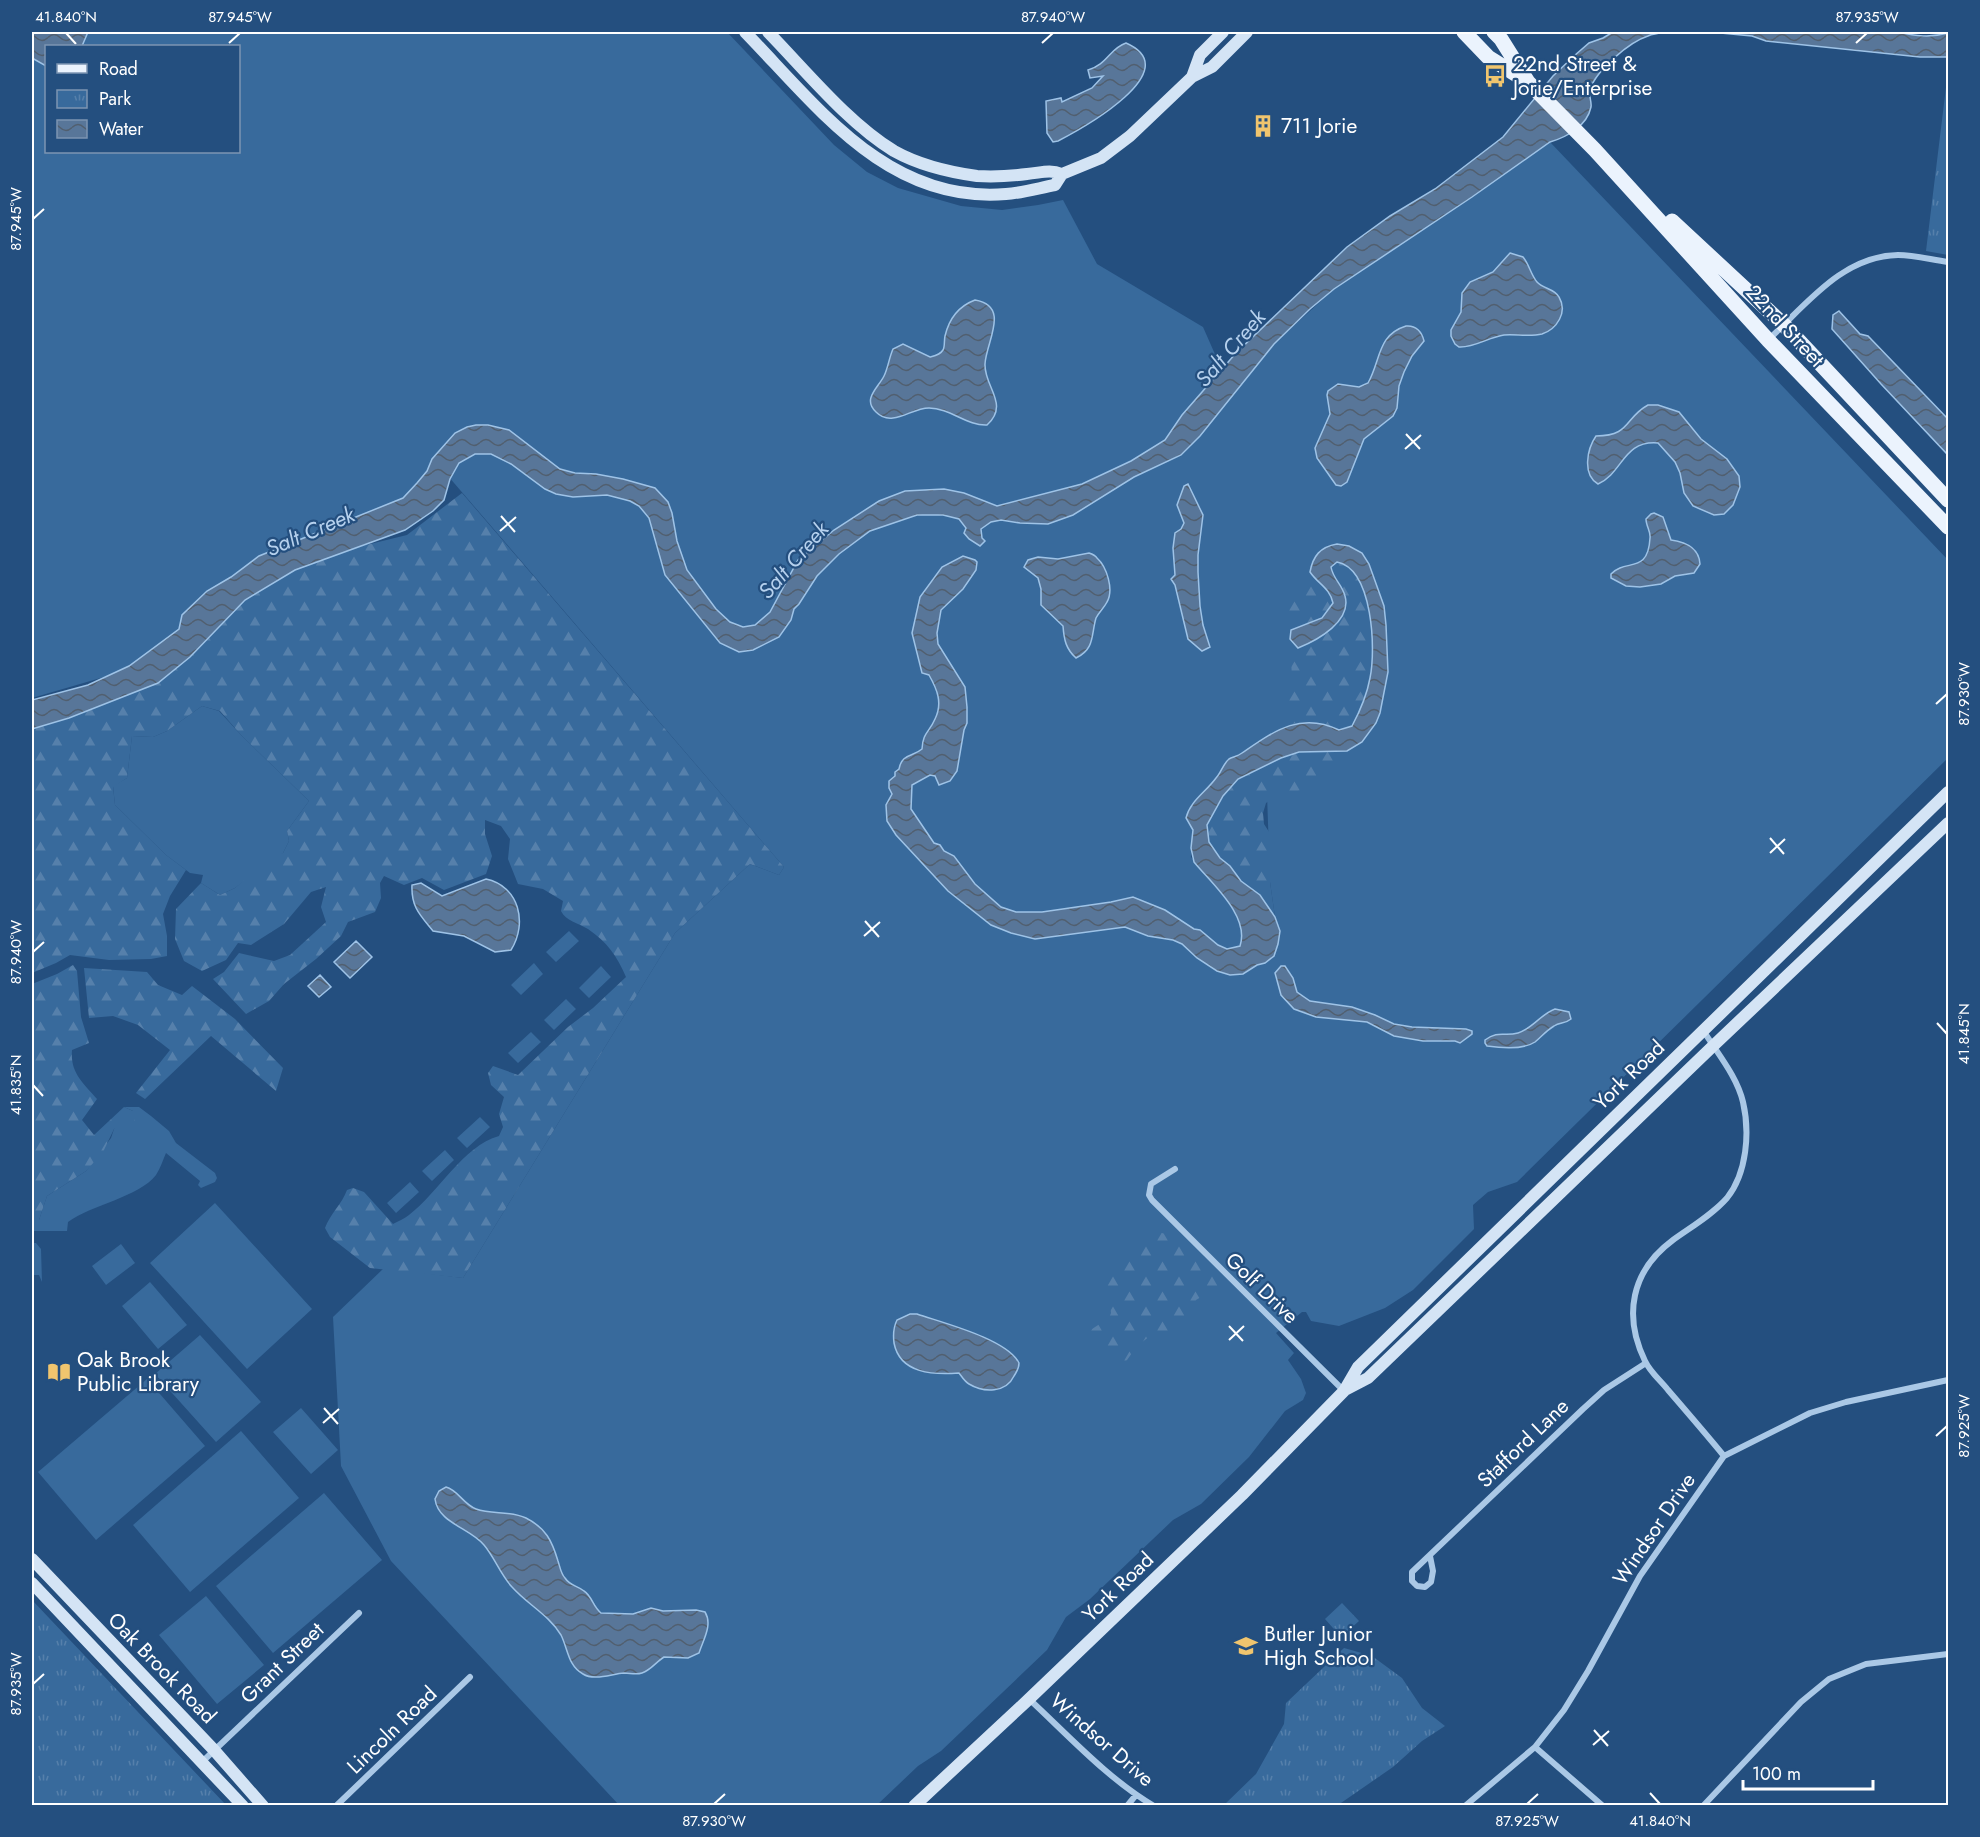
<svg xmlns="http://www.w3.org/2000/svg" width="1980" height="1837" font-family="Jost,sans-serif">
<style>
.green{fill:#386a9c;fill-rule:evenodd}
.forest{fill:url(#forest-firs)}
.park{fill:url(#park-tufts)}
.water{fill:url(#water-waves);stroke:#9ec3e7;stroke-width:1.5}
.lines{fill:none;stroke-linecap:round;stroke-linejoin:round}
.minor{stroke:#aac8e6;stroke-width:6}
.secondary{stroke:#d4e4f5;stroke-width:12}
.primary{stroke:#ebf3fd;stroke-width:15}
.ticks{fill:none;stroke:#fff;stroke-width:2}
.labels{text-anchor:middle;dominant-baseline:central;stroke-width:4.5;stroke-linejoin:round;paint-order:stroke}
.poi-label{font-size:21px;fill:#fff;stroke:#244f7f;text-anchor:start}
.street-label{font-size:21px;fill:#fff;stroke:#244f7f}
.water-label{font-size:22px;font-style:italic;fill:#b6d1ee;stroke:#244f7f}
.neatline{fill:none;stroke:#fff;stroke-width:2}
.ticks-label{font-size:15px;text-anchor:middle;fill:#fff}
</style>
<defs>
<pattern id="forest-firs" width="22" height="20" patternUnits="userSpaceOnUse" patternTransform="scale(1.5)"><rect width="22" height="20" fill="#386a9c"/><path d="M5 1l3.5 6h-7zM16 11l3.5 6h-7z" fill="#5680ab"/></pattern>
<pattern id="park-tufts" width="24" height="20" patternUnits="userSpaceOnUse" patternTransform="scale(1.5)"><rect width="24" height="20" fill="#386a9c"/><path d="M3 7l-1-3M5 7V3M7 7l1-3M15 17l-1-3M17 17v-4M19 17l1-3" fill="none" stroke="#5680ab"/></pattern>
<pattern id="water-waves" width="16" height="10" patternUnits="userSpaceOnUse" patternTransform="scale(1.5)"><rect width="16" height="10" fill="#587699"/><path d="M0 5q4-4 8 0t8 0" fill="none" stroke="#515f6f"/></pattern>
</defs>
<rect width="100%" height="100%" fill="#244f7f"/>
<path class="green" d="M32 32H727L834 145 867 172 898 188 961 206 1002 210 1038 205 1063 200 1097 264 1203 327 1233 395 1274 344 1334 289 1472 197 1550 142 1948 560V758L1517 1182 1488 1192 1473 1205 1474 1229 1413 1290 1385 1308 1339 1326 1311 1321 1306 1312H1302L1276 1333 1294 1353 1288 1360 1301 1379 1306 1393 1303 1400 1285 1411 1249 1457 1201 1504 1173 1520 1090 1599 1066 1617 1047 1650 941 1751 918 1766 877 1805H619L391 1561 341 1466 333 1317 384 1268 463 1278 675 933 750 864 779 875 784 867 436 462 406 504 177 635 128 670 32 698ZM46 46H238V152H46ZM1258 741 1266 765 1270 882 1275 917 1280 931 1278 944 1274 956 1265 963 1257 965 1244 974C1244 961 1245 948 1243 936 1240 907 1209 879 1191 857L1193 830 1186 818 1192 805 1217 778 1229 760 1239 755Z
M202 706 219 711 242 736 309 801 287 831 289 841 283 853 235 888 220 895 201 883 203 875 190 873 166 855 115 805 113 786 127 778 132 736 153 737 167 731Z
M569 931 579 941 556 962 546 952Z
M534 963 543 974 521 995 511 985Z
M601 966 611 977 589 998 579 988Z
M566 999 576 1009 554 1030 544 1020Z
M531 1032 541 1042 518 1063 508 1053Z
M124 1107H139L151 1116 169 1131 176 1143 215 1173 217 1178 215 1182 201 1188 198 1185 200 1181 166 1153C163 1160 160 1169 156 1175 139 1197 91 1205 68 1222L67 1231H32V1227H39V1220L47 1196 86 1171 111 1138 114 1129 133 1111Z
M480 1117 490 1127 467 1148 457 1138Z
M445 1150 454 1160 432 1181 422 1171Z
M410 1182 419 1192 396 1213 387 1203Z
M215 1203 312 1309 247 1369 150 1263Z
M32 1243H36L41 1249 42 1282 39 1275H32Z
M121 1244 135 1263 106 1285 92 1266Z
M150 1282 187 1325 158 1349 122 1306Z
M200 1335 261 1402 216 1442 155 1374Z
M147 1379 205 1446 96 1540 38 1472Z
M301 1408 338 1450 311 1474 273 1432Z
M241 1431 299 1498 190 1592 133 1525Z
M324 1493 382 1560 273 1653 216 1586Z
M206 1596 264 1665 217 1704 159 1635Z"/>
<path class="forest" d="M462 493 784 867 779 875 750 864 675 933 463 1278 370 1268 330 1237 325 1228C330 1214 342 1204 347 1190L353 1188 364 1192 393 1224C398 1221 404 1219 409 1215 438 1193 463 1146 499 1136L503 1127 499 1114 504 1097 491 1085 488 1073 493 1066 518 1075 568 1027 593 1008 626 977C617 956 607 942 588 929 578 923 566 921 561 911L563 901 543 889 518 884 508 859 510 839 501 826 485 820V834L492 856 486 874 444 890 422 878 404 885 384 876 380 883 381 898 375 912 348 922 341 936 316 959 284 984 269 1001 246 1014 213 979 224 972 239 953 274 961 290 955 326 922 321 907 326 887 311 892 284 924 251 945 238 943 226 960 202 971 184 961 175 939 176 909 201 883 220 895 235 888 274 855 283 853 289 841 287 831 309 801 242 736 220 711 202 706 167 731 153 737 132 736 127 778 113 787 115 805 166 855 186 870 170 896 163 914 167 936V956L151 959 109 960 70 955 56 963 32 973V729L69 718 158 683 190 657 245 600 295 570 362 546 407 535Z
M1337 562C1373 569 1376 650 1370 678 1367 695 1360 711 1352 726L1339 730C1322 721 1298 720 1280 728L1284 716 1282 702 1285 688 1292 677 1291 660 1293 653 1298 648 1325 632 1339 583 1333 577 1331 567Z
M1310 572C1318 584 1330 588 1333 603L1322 618 1291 630 1288 606 1300 591Z
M1347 751 1344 763 1313 787 1274 797 1266 803 1263 813 1264 824 1271 835 1275 845 1272 859 1270 882 1275 917 1260 895 1241 881 1230 866 1220 858 1209 842 1207 825 1223 796 1238 779 1251 771 1281 758 1299 752Z
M73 965 77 971 81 1017 89 1043 72 1050C70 1073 83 1083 97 1099L82 1120 94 1135 124 1107 133 1111 135 1122 114 1129 103 1152 86 1171 47 1196 39 1220V1227H32V984L57 974Z
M84 968 147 972 158 985 182 995 192 986 235 1019 283 1068 276 1091 211 1036 145 1099 136 1093 170 1050 138 1025 113 1016 89 1018Z
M1153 1232C1176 1233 1181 1243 1196 1258 1204 1266 1213 1272 1222 1280V1286C1214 1294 1205 1294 1196 1300 1191 1313 1190 1339 1169 1337 1164 1336 1159 1334 1154 1333L1137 1346 1127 1360 1123 1364 1120 1363 1116 1349 1112 1347C1102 1353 1096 1351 1086 1346L1084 1337 1092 1329 1109 1318 1111 1313 1107 1287 1113 1269 1120 1264 1140 1241Z"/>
<path class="park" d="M1948 71V255L1926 251Z
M32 1600 226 1805H32Z
M1342 1603 1359 1621 1341 1637 1325 1619Z
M1344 1648 1372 1656 1402 1678 1422 1708 1445 1726 1422 1741 1393 1767 1338 1805H1224L1256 1774 1284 1724 1286 1703Z"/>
<path class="water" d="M32 32H88L82 46H46V66L32 58Z
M1613 32H1671C1663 33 1655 33 1648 36 1629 42 1597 70 1590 89 1588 95 1592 101 1591 107 1587 126 1567 137 1550 142L1472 197 1334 289 1310 309 1274 344 1200 436 1181 455 1134 477 1073 515 1048 524 1020 523 1001 520 991 522 981 529 982 538 985 541 980 546 969 539 964 533 966 528 959 519 943 515H917L870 531 839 554 817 576 799 604 794 609 791 620 779 637 753 650 739 652 720 643 665 575 649 518 639 506 630 501 607 495 573 497 556 494 545 489 511 464 491 454H475L459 463 450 479 444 500 433 511 405 530 295 570 245 600 190 657 158 683 69 718 32 729V700L88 685 129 666 179 629 182 615 207 591 231 577 259 556 403 498 417 483 427 471 432 459 455 433 467 427 476 425H488L509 430 560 469 575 473 596 474 623 479 655 488 668 502 672 513 677 541 687 570 716 609 730 622 743 627 755 625 770 612 798 560 834 530 879 501 905 491 944 489 964 493 997 506 1082 484 1131 461 1165 440 1182 415 1236 353 1347 247 1390 216 1435 189 1503 137 1553 76 1574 56 1589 43 1603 38Z
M1710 32H1898C1916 36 1930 38 1948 33V57H1920L1766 41 1752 36Z
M1126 43C1188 70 1083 128 1058 141L1053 142 1047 133 1046 101 1061 98 1062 102 1092 88 1103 76 1090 78 1088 70C1107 65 1110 48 1126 43Z
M1510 253 1523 257C1529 264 1531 275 1537 282 1543 289 1554 288 1559 297 1568 312 1557 329 1542 334 1530 337 1516 334 1504 335 1489 337 1474 348 1459 347L1455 344 1451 336V330L1461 312 1462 293 1470 282 1493 272Z
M975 300C1011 306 986 342 985 364 984 387 1010 404 987 425 967 426 950 408 929 408 916 408 905 417 893 418 886 419 881 417 876 412 862 399 878 388 884 376 888 368 889 358 893 349L903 344 930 357C934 356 940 355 943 350 945 347 944 340 945 336 949 319 959 306 975 300Z
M1839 311 1860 334 1868 336 1948 419V455L1881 384 1832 329 1833 315Z
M1406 326C1416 325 1422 332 1424 341L1412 356 1404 372 1399 386 1397 408 1393 416 1364 439 1347 482 1341 486 1336 485 1317 458 1315 448 1330 414 1327 395 1328 391 1338 384 1359 387 1368 383C1381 360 1377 335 1406 326Z
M1648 405H1658L1679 412 1701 439 1727 459 1739 476 1740 487 1733 505 1724 514 1714 515 1693 506 1684 493 1680 473 1675 462 1658 443C1623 440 1623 473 1598 484 1582 475 1587 449 1596 436 1631 436 1624 418 1648 405Z
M1188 484 1203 515 1198 555V572L1200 606 1203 625 1210 647 1202 651 1188 639 1175 585 1171 579 1175 575 1173 548 1175 533 1181 529 1184 523 1177 505 1184 486Z
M1654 513 1663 517 1671 540C1685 542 1699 547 1700 564L1694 573 1675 576 1661 584 1640 587 1626 586 1611 578V574C1626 558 1648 575 1650 538 1651 532 1646 526 1646 519L1651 514Z
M1337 544 1349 546 1362 553 1369 564 1384 606 1386 625 1388 672 1380 713 1376 723 1362 742 1347 751 1299 752 1281 758 1238 779 1223 796 1207 825 1209 842 1220 858 1230 866 1241 881 1260 895 1275 917 1280 931 1278 944 1274 956 1265 963 1257 965 1243 974 1230 975 1217 971 1197 958 1182 944 1173 940 1148 936 1125 927 1035 939 1011 933 991 925 948 891 896 835 887 821 886 805 892 794 889 788V781L895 776V772L899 769C902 753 913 757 922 749 923 732 929 733 935 719 943 703 937 689 929 675L922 673 912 633 920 597 942 567 963 556 975 560 977 562 976 570 963 589 941 610 937 633 938 644 965 687 967 707V723L964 730 957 771 950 781 939 785 935 776 930 775 912 785 911 809 934 843 940 845 944 851 954 856 975 884 1001 907 1016 912H1042L1111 902 1133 897 1165 910 1194 929 1200 930 1218 945 1227 949 1240 946C1250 916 1212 884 1194 862L1191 848 1193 830 1186 818C1190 801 1206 792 1216 778 1221 773 1223 764 1229 759 1233 757 1238 756 1242 753 1273 732 1300 711 1339 730L1352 726C1360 711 1367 695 1370 678 1376 650 1373 569 1337 562L1331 567C1333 579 1342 584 1345 596 1352 621 1318 640 1298 648L1290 639 1291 630 1322 618 1333 603C1330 588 1318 584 1310 572 1313 556 1320 547 1337 544Z
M1089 553C1092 554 1095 555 1097 558 1107 567 1114 590 1107 602 1104 608 1099 612 1096 618 1091 635 1095 649 1076 658 1066 649 1064 640 1063 626L1041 605V589L1038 578 1024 567 1028 560 1038 557 1058 559Z
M486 879C519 886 528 923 511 950L495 952 464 936 433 931C420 915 411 907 412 885L421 883 442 896Z
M356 941 372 957 350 978 334 962Z
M1281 966H1285L1293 978 1297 992 1310 1001 1352 1007 1375 1015 1394 1024 1412 1027 1466 1029 1472 1031V1034L1460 1043 1455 1041H1423L1394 1036 1367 1022 1316 1017 1294 1009 1281 995 1275 973Z
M320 975 331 987 319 997 308 986Z
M1555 1009 1569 1012 1571 1019C1565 1024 1560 1022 1554 1026 1547 1030 1541 1037 1535 1042 1523 1050 1501 1048 1487 1046L1485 1043V1040C1499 1030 1504 1037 1518 1033 1532 1029 1541 1014 1555 1009Z
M910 1314H917C943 1323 1007 1339 1019 1363 1019 1369 1017 1371 1014 1376 1006 1393 984 1393 969 1384 965 1382 962 1377 959 1373 934 1375 900 1374 894 1343 893 1335 893 1328 897 1320Z
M446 1487C458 1490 463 1504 476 1509 492 1515 510 1510 526 1518 546 1528 552 1541 558 1561 560 1567 561 1574 565 1578 570 1586 578 1586 584 1591 592 1596 593 1607 601 1613L633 1614 651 1608 663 1611 696 1610 705 1612C713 1625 703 1640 699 1653L688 1658 664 1657C656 1662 651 1670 642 1673 636 1675 630 1673 624 1673 611 1674 594 1681 583 1674 568 1666 568 1649 561 1635 549 1615 527 1604 512 1587 500 1574 495 1558 484 1545 470 1528 438 1523 435 1499L439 1491Z"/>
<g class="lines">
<path class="minor" d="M1769 339C1806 305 1842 256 1898 255 1915 255 1932 260 1948 262
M1703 1030C1717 1053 1737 1076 1743 1102 1750 1132 1747 1173 1727 1198 1712 1215 1691 1227 1673 1240 1631 1271 1623 1316 1645 1361 1650 1372 1661 1381 1668 1390 1687 1412 1706 1434 1724 1456
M1175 1169 1151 1184 1149 1195 1152 1200 1344 1391
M1430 1556 1433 1571 1431 1582 1425 1587 1417 1586 1412 1581V1572L1583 1409 1604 1390 1646 1363
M1029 1699C1068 1735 1108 1779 1154 1806
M1535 1747 1603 1806
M202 1762 359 1613
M336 1806 470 1677
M1127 1806 1136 1795
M1465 1806 1535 1747 1564 1710 1588 1671 1640 1576 1724 1456 1810 1413 1846 1402 1948 1380
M1703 1806 1801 1702 1829 1679 1866 1664 1948 1654"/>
<path class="secondary" d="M745 32C818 107 888 204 1006 194 1022 193 1039 188 1055 185L1062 174 1101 158 1130 136 1192 77 1212 67 1247 32
M768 32C806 71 848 123 894 151 919 165 948 172 977 176 993 177 1011 176 1027 174 1041 173 1049 169 1062 174
M1192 77 1200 55 1223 32
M1345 1390 1368 1378 1713 1046 1948 823
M32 1559 214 1750 263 1806
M32 1583 243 1806
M914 1806 1029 1699 1242 1495 1344 1391 1358 1367 1948 792"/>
<path class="primary" d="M1464 32 1488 57 1523 79
M1494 32 1501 39 1528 82 1595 150 1768 340 1948 527
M1672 221 1784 325 1948 500"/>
</g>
<path class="ticks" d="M66 33 76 44M229 43 240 33M1042 43 1053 33M1856 43 1867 33M33 219 44 209M1406 434 1420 449M1405 449 1421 435M501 516 515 532M500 531 516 517M1936 704 1947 694M1770 838 1784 854M1770 853 1785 839M865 921 879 937M864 936 880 922M33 952 44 942M1937 1023 1947 1034M33 1085 43 1096M1229 1326 1243 1341M1229 1340 1244 1326M324 1408 338 1424M323 1423 339 1409M1936 1436 1947 1426M33 1684 44 1674M1594 1730 1608 1746M1593 1745 1609 1731M1650 1793 1660 1804M714 1804 725 1794M1527 1804 1538 1794"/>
<defs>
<g id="bus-bare" transform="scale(1.8)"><path d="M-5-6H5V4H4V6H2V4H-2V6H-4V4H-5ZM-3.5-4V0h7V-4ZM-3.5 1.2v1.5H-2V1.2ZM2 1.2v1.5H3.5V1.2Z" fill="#f0c56e" stroke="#244f7f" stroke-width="2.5" paint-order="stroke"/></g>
<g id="building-bare" transform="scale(1.8)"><path d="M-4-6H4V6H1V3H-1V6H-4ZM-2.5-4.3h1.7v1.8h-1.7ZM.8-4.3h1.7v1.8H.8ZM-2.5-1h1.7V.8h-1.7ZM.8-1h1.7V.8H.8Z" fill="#f0c56e" stroke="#244f7f" stroke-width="2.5" paint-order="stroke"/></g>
<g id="library-bare" transform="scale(1.8)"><path d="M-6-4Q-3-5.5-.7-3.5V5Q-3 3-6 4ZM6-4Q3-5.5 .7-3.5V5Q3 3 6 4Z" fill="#f0c56e" stroke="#244f7f" stroke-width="2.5" paint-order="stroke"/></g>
<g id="school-bare" transform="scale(1.8)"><path d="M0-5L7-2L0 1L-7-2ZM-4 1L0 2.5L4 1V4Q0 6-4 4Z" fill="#f0c56e" stroke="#244f7f" stroke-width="2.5" paint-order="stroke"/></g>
</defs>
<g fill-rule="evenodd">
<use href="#bus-bare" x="1495" y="76"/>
<use href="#building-bare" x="1263" y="126"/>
<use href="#library-bare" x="59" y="1372"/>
<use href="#school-bare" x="1246" y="1646"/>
</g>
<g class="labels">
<g class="poi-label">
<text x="1513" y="64">22nd Street &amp;<tspan x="1513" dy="24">Jorie/Enterprise</tspan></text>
<text x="1281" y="126">711 Jorie</text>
<text x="77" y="1360">Oak Brook<tspan x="77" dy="24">Public Library</tspan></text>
<text x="1264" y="1634">Butler Junior<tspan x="1264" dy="24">High School</tspan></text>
</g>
<g class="street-label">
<text transform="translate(1785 326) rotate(47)">22nd Street</text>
<text transform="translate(1629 1075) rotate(-44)">York Road</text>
<text transform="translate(1262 1288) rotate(44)">Golf Drive</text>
<text transform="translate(1523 1443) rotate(-44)">Stafford Lane</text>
<text transform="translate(1654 1529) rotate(-56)">Windsor Drive</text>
<text transform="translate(1118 1587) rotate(-44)">York Road</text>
<text transform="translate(282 1663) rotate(-44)">Grant Street</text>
<text transform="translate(162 1668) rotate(46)">Oak Brook Road</text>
<text transform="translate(392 1730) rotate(-44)">Lincoln Road</text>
<text transform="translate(1102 1740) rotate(41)">Windsor Drive</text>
</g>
<g class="water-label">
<text transform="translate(1230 348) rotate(-49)">Salt Creek</text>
<text transform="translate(310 531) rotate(-23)">Salt Creek</text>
<text transform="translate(793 560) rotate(-49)">Salt Creek</text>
</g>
</g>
<rect width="1980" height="1837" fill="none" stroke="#244f7f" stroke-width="66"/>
<rect x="45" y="45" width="195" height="108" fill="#244f7f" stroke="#7c95b2" stroke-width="1.5"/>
<rect x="57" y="64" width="30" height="9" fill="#ebf3fd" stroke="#7c95b2" stroke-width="1.5"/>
<text x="99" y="75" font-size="18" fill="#ffffff">Road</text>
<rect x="57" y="90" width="30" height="18" fill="url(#park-tufts)" stroke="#7c95b2" stroke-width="1.5"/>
<text x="99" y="105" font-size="18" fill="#ffffff">Park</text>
<rect x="57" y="120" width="30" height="18" fill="url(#water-waves)" stroke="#7c95b2" stroke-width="1.5"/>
<text x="99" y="135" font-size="18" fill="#ffffff">Water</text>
<path d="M1743 1780v9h130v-9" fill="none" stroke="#ffffff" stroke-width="3"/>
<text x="1752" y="1780" font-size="18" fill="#ffffff" stroke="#244f7f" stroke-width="4.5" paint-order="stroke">100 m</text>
<rect x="33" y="33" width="1914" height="1771" class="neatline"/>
<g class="ticks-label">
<text x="66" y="22">41.840°N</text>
<text x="240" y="22">87.945°W</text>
<text x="1053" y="22">87.940°W</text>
<text x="1867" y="22">87.935°W</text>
<text transform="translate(16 219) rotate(-90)" y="5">87.945°W</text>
<text transform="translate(1964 694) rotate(-90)" y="5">87.930°W</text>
<text transform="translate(16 952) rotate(-90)" y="5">87.940°W</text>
<text transform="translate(1964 1034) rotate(-90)" y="5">41.845°N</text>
<text transform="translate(16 1085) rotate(-90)" y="5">41.835°N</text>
<text transform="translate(1964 1426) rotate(-90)" y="5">87.925°W</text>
<text transform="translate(16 1684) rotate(-90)" y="5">87.935°W</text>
<text x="714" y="1826">87.930°W</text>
<text x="1527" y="1826">87.925°W</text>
<text x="1660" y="1826">41.840°N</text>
</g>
</svg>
